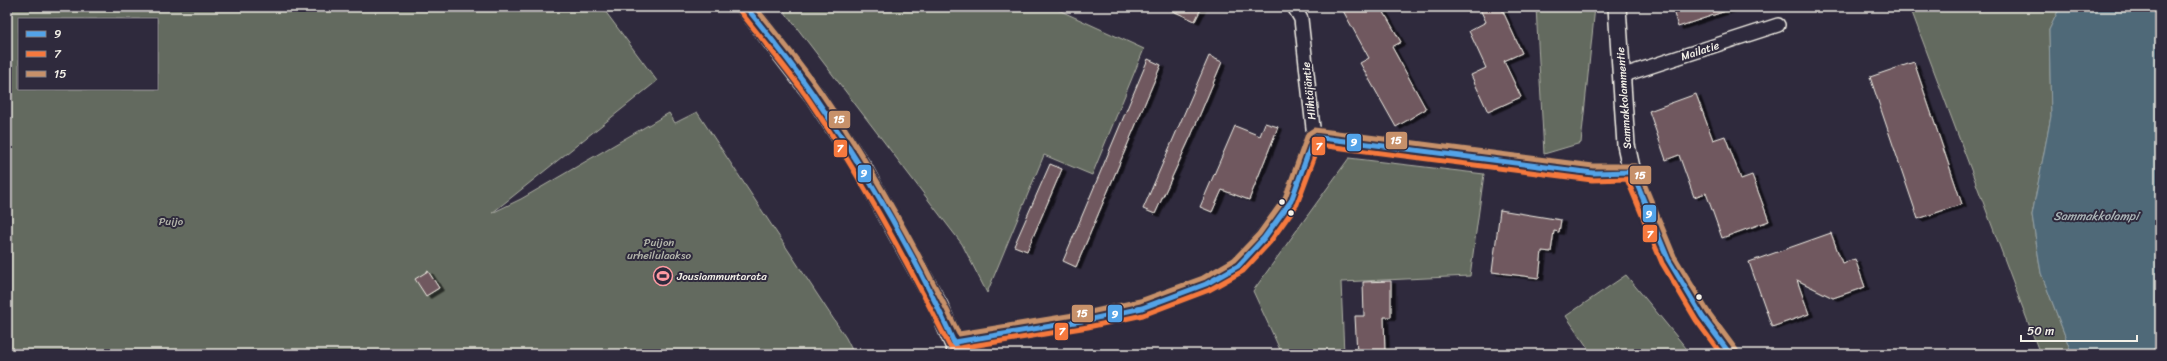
<svg xmlns="http://www.w3.org/2000/svg" width="2167" height="361" font-family="Sriracha,sans-serif">
<style>
.green{fill:#636b5e;stroke:#acaea3;fill-rule:evenodd}
.water{fill:#506978;stroke:#929fa5}
.building{fill:#6f585f;stroke:#f4f1e8;filter:url(#shadow)}
.lines{fill:none;stroke-linecap:round;stroke-linejoin:round}
.minor-casing{stroke:#f4f1e8;stroke-width:16}
.tertiary-casing{stroke:#f4f1e8;stroke-width:20}
.secondary-casing{stroke:#f4f1e8;stroke-width:22}
.minor{stroke:#2f2a3d;stroke-width:13}
.tertiary{stroke:#2f2a3d;stroke-width:17}
.secondary{stroke:#2f2a3d;stroke-width:19}
.bus-1-casing{stroke:#2f2a3d;stroke-width:8}
.bus-2-casing{stroke:#2f2a3d;stroke-width:8}
.bus-3-casing{stroke:#2f2a3d;stroke-width:8}
.bus-1{stroke:#53a3e8;stroke-width:5}
.bus-2{stroke:#f6793e;stroke-width:5}
.bus-3{stroke:#c7916a;stroke-width:5}
.bus-dot{fill:#f4f1e8;stroke:#2f2a3d;stroke-width:1.5}
.labels{text-anchor:middle;dominant-baseline:central;stroke-width:4;stroke-linejoin:round;paint-order:stroke}
.street-label{font-size:11px;fill:#f4f1e8;stroke:#2f2a3d}
.park-label{font-size:11px;fill:#b3b5aa;stroke:#2f2a3d}
.poi-label{font-size:11px;fill:#f4f1e8;stroke:#2f2a3d;text-anchor:start}
.water-label{font-size:12px;font-style:italic;fill:#aab4b6;stroke:#2f2a3d}
.line-badge{stroke:#2f2a3d;stroke-width:1.5}
.badge-label{font-size:11px;text-anchor:middle;font-weight:bold;fill:#fff}
</style>
<defs>
<filter id="shadow"><feDropShadow dx="4.5" dy="2.5" stdDeviation="0" flood-color="#0009"/></filter>
</defs>
<rect width="100%" height="100%" fill="#2f2a3d"/>
<filter id="ink" filterUnits="userSpaceOnUse"><feTurbulence type="fractalNoise" baseFrequency=".025" numOctaves="2"/><feDisplacementMap in="SourceGraphic" scale="8" xChannelSelector="R" yChannelSelector="G"/><feConvolveMatrix kernelMatrix="1 2 1 2 8 2 1 2 1" color-interpolation-filters="sRGB"/></filter>
<g filter="url(#ink)">
<path class="green" d="M7 7H602L657 81 492 213 521 199 669 113 675 123 697 112 846 338 854 354H7ZM19 19H157V89H19Z
M781 7H1052L1144 49 1092 175 1044 155 987 293 962 244Z
M1536 7H1595L1581 143 1544 154Z
M1910 7H2060L2049 30 2051 116 2032 215 2041 273 2072 354H2040Z
M1349 158 1484 174 1470 276 1341 282 1344 354H1282L1253 291Z
M1626 275 1691 354H1592L1566 316Z"/>
<path class="water" d="M2060 7H2160V354H2072L2041 273 2032 215 2051 116 2049 30Z"/>
<path class="building" d="M1164 7H1202L1195 21Z
M1341 7H1381L1401 42 1392 47 1426 109 1396 127 1360 63 1369 58Z
M1479 7H1501L1522 53 1504 61 1521 97 1488 112 1471 75 1486 68 1469 31 1486 22Z
M1672 7H1732V9L1678 27Z
M1209 56 1222 62 1191 136 1155 214 1143 209Z
M1148 59 1161 65 1076 267 1063 261Z
M1914 62 1962 204 1918 219 1870 77Z
M1696 94 1713 140 1725 136 1741 179 1752 175 1769 221 1722 238 1706 193 1694 197 1679 155 1666 160 1649 111Z
M1265 123 1278 127 1249 200 1222 190 1212 212 1200 207 1235 126 1260 136Z
M1050 164 1062 169 1027 251 1014 246Z
M1500 210 1561 220 1559 232 1554 231 1551 252 1542 251 1539 278 1492 272Z
M1831 233 1842 263 1855 259 1865 287 1833 298 1797 280 1809 314 1772 327 1749 262Z
M428 271 439 288 426 296 415 279Z
M1391 281V317H1384L1385 354H1357L1355 316H1364L1363 282Z"/>
<g class="lines">
<g class="minor-casing">
<path id="minor" d="M1294 7 1301 19 1314 137
M1621 76 1778 25"/>
</g>
<g class="tertiary-casing">
<path id="tertiary" d="M1617 7 1626 145 1632 172 1668 259 1702 316 1730 354
M955 342 1087 320 1142 308 1206 284 1238 266 1264 238 1291 201 1314 137 1593 173 1632 172"/>
</g>
<g class="secondary-casing">
<path id="secondary" d="M746 7 814 95 863 170 938 306 959 354"/>
</g>
<use href="#minor" class="minor"/>
<use href="#tertiary" class="tertiary"/>
<use href="#secondary" class="secondary"/>
<g class="bus-1-casing">
<path id="bus-1" d="M746 7C769 36 793 65 814 96 870 176 920 264 959 354
M955 342 1087 320 1142 308 1206 284 1238 266 1264 238 1291 201 1314 137 1593 173 1632 172 1668 259 1702 316 1730 354"/>
</g>
<g class="bus-2-casing">
<path id="bus-2" d="M740 11C763 41 788 69 809 100 862 178 907 261 949 345L953 349 1088 327 1143 315 1209 290 1243 271 1270 242 1297 204 1319 145 1592 180 1627 179 1662 263 1696 320 1721 354"/>
</g>
<g class="bus-3-casing">
<path id="bus-3" d="M755 7C777 35 800 62 820 91 873 168 918 251 959 334L1086 313 1140 301 1203 278 1234 260 1259 234 1285 198 1308 134 1314 130 1593 166H1635L1638 169 1674 256 1708 312 1736 350"/>
</g>
<use href="#bus-1" class="bus-1"/>
<use href="#bus-2" class="bus-2"/>
<use href="#bus-3" class="bus-3"/>
</g>
</g>
<defs>
<g id="stadium-ring" transform="scale(1)"><circle r="9.5" fill="#2f2a3d" stroke="#ff9aa2" stroke-width="1.5"/><path d="M0-5a6.5 5 0 1 0 0 10a6.5 5 0 1 0 0-10ZM-3.5-1.8h7v3.6h-7Z" fill="#ff9aa2"/></g>
</defs>
<g fill-rule="evenodd">
<use href="#stadium-ring" x="663" y="276"/>
</g>
<g class="bus-dot">
<circle cx="1282" cy="202" r="3.5"/>
<circle cx="1291" cy="213" r="3.5"/>
<circle cx="1699" cy="297" r="3.5"/>
</g>
<g class="labels">
<g class="street-label">
<text transform="translate(1700 51) rotate(-18)">Mailatie</text>
<text transform="translate(1309 91) rotate(-96)">Hiihtäjäntie</text>
<text transform="translate(1624 98) rotate(-94)">Sammakkolammentie</text>
</g>
<g class="park-label">
<text x="171" y="221">Puijo</text>
<text x="659" y="242">Puijon<tspan x="659" dy="13">urheilulaakso</tspan></text>
</g>
<g class="poi-label">
<text x="677" y="276">Jousiammuntarata</text>
</g>
<g class="water-label">
<text x="2096" y="216">Sammakkolampi</text>
</g>
</g>
<g class="line-badge">
<rect x="828" y="110" width="23" height="19" rx="4" fill="#c7916a"/>
<rect x="1385" y="131" width="23" height="19" rx="4" fill="#c7916a"/>
<rect x="1346" y="133" width="16" height="19" rx="4" fill="#53a3e8"/>
<rect x="1311" y="136" width="15" height="20" rx="4" fill="#f6793e"/>
<rect x="833" y="139" width="15" height="19" rx="4" fill="#f6793e"/>
<rect x="857" y="164" width="15" height="19" rx="4" fill="#53a3e8"/>
<rect x="1629" y="165" width="23" height="20" rx="4" fill="#c7916a"/>
<rect x="1642" y="204" width="15" height="19" rx="4" fill="#53a3e8"/>
<rect x="1642" y="224" width="16" height="19" rx="4" fill="#f6793e"/>
<rect x="1071" y="304" width="23" height="19" rx="4" fill="#c7916a"/>
<rect x="1107" y="304" width="16" height="19" rx="4" fill="#53a3e8"/>
<rect x="1054" y="322" width="15" height="19" rx="4" fill="#f6793e"/>
</g>
<g class="badge-label">
<text x="839" y="123">15</text>
<text x="1396" y="144">15</text>
<text x="1354" y="146">9</text>
<text x="1319" y="150">7</text>
<text x="840" y="152">7</text>
<text x="864" y="177">9</text>
<text x="1640" y="179">15</text>
<text x="1649" y="218">9</text>
<text x="1650" y="238">7</text>
<text x="1082" y="317">15</text>
<text x="1115" y="318">9</text>
<text x="1062" y="335">7</text>
</g>
<rect width="2167" height="361" fill="none" stroke="#2f2a3d" stroke-width="24"/>
<rect x="12" y="12" width="2143" height="337" fill="none" stroke="#f4f1e8" stroke-width="1.5" filter="url(#ink)"/>
<rect x="18" y="18" width="140" height="72" fill="#2f2a3d" stroke="#7e7a81"/>
<rect x="26" y="31" width="20" height="6" fill="#53a3e8" stroke="#7e7a81"/>
<text x="54" y="38" font-size="12" fill="#f4f1e8">9</text>
<rect x="26" y="51" width="20" height="6" fill="#f6793e" stroke="#7e7a81"/>
<text x="54" y="58" font-size="12" fill="#f4f1e8">7</text>
<rect x="26" y="71" width="20" height="6" fill="#c7916a" stroke="#7e7a81"/>
<text x="54" y="78" font-size="12" fill="#f4f1e8">15</text>
<path d="M2021 335v6h116v-6" fill="none" stroke="#f4f1e8" stroke-width="2"/>
<text x="2027" y="335" font-size="12" fill="#f4f1e8" stroke="#2f2a3d" stroke-width="3" paint-order="stroke">50 m</text>
</svg>
